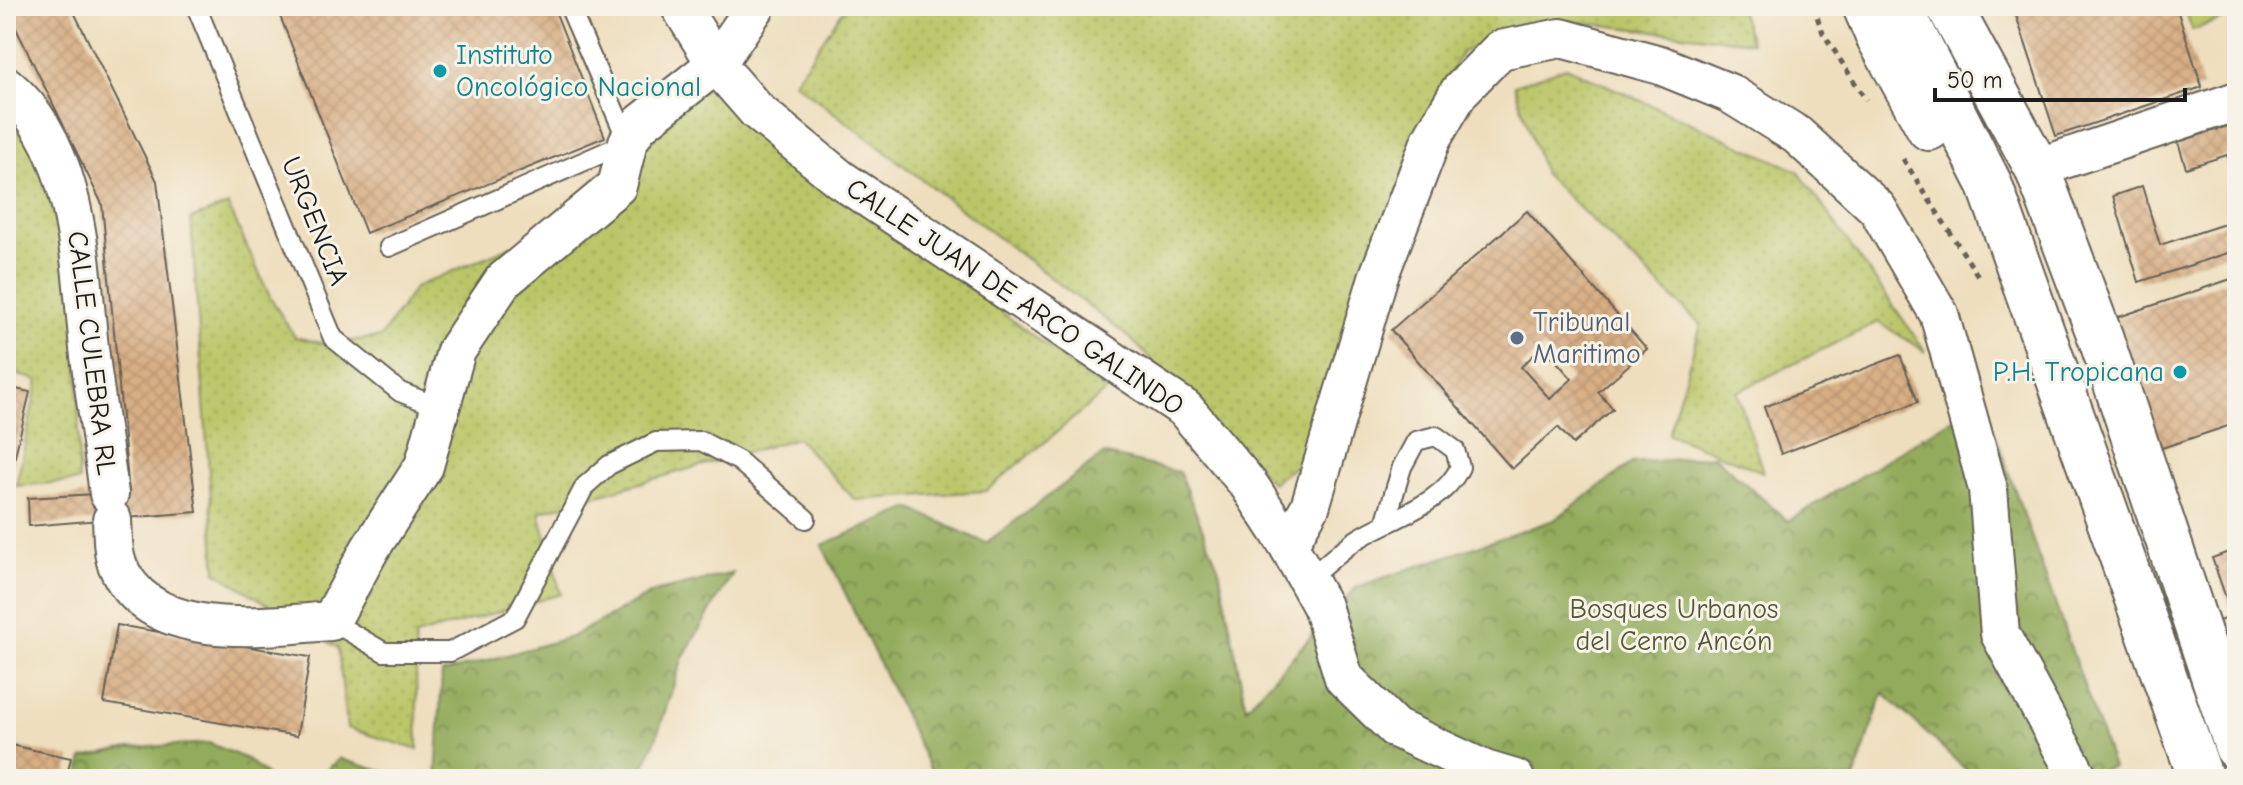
<svg xmlns="http://www.w3.org/2000/svg" width="2243" height="785" font-family="'Comic Neue',sans-serif">
<style>
.grass{fill:#bac668;stroke:#6b7142;stroke-width:2}
.forest{fill:url(#forest-crowns);stroke:#58643c;stroke-width:2}
.park{fill:url(#park-dots);stroke:#6b7142;stroke-width:2}
.building{fill:url(#building-cross-hatch);fill-rule:evenodd}
.lines{fill:none;stroke-linecap:round;stroke-linejoin:round}
.lane-casing{stroke:#666054;stroke-width:22}
.street-casing{stroke:#666054;stroke-width:42}
.highway-casing{stroke:#666054;stroke-width:48}
.path{stroke:#666054;stroke-width:5;stroke-dasharray:6 6;stroke-linecap:butt}
.lane{stroke:#fff;stroke-width:18}
.street{stroke:#fff;stroke-width:38}
.highway{stroke:#fff;stroke-width:44}
.culture-dot{fill:#0f9aa8;stroke:#f7f3e8;stroke-width:3}
.service-dot{fill:#5c6f8a;stroke:#f7f3e8;stroke-width:3}
.labels{text-anchor:middle;dominant-baseline:central;stroke-width:6;stroke-linejoin:round;paint-order:stroke}
.culture-label{font-size:28px;fill:#0d838f;stroke:#f7f3e8;text-anchor:start}
.street-label{font-size:28px;fill:#1c1c1c;stroke:#f7f3e8}
.service-label{font-size:28px;fill:#4e5e75;stroke:#f7f3e8;text-anchor:start}
.park-label{font-size:28px;fill:#535837;stroke:#f7f3e8}
</style>
<defs>
<pattern id="forest-crowns" width="20" height="18" patternUnits="userSpaceOnUse" patternTransform="scale(2)"><rect width="20" height="18" fill="#93ab5c"/><path d="M2 6a3 3 0 1 1 6 0M12 15a3 3 0 1 1 6 0" fill="none" stroke="#778a4b"/></pattern>
<pattern id="park-dots" width="8" height="8" patternUnits="userSpaceOnUse" patternTransform="scale(2)"><rect width="8" height="8" fill="#bac668"/><path d="M2 2h.1M6 6h.1" fill="none" stroke="#9faa5a" stroke-width="1.8" stroke-linecap="round"/></pattern>
<pattern id="building-cross-hatch" width="8" height="8" patternUnits="userSpaceOnUse" patternTransform="scale(2)"><rect width="8" height="8" fill="#d8af85"/><path d="M0 0l8 8M0 8l8-8" fill="none" stroke="#b99672"/></pattern>
</defs>
<rect width="100%" height="100%" fill="#f7f3e8"/>
<filter id="ink" filterUnits="userSpaceOnUse"><feTurbulence type="fractalNoise" baseFrequency=".0125" numOctaves="2"/><feDisplacementMap in="SourceGraphic" scale="16" xChannelSelector="R" yChannelSelector="G"/><feConvolveMatrix kernelMatrix="1 2 1 2 8 2 1 2 1" color-interpolation-filters="sRGB"/></filter>
<filter id="wash" filterUnits="userSpaceOnUse"><feTurbulence type="fractalNoise" baseFrequency=".006" numOctaves="4" result="noise"/><feDisplacementMap in="SourceGraphic" scale="32" xChannelSelector="R" yChannelSelector="G"/><feGaussianBlur stdDeviation="1.8" result="paint"/><feColorMatrix in="noise" values="0 0 0 0 0 0 0 0 0 0 0 0 0 0 0 0 0 1.4 0 .05"/><feComposite in="paint" operator="in"/></filter>
<g filter="url(#wash)">
<rect width="100%" height="100%" fill="#eedebd"/>
<path class="grass" d="M2184 6H2237V14L2192 30Z"/>
<path class="forest" d="M1983 400 2113 767 2065 779H1976L1883 693 1854 779H935L822 545 910 508 986 543 1104 454 1179 472 1219 569 1246 708 1356 587 1554 520 1632 463 1714 456 1788 521Z
M733 573 683 657 655 742 638 779H436L442 673 571 637 654 592Z
M209 743 247 759 271 779H78L83 758 129 748Z
M340 758V759L409 779H316Z"/>
<path class="park" d="M846 6H1739L1751 42 1548 19 1462 52 1417 134 1308 457 1272 483 1130 338 794 82Z
M1566 67 1798 171 1926 352 1878 322 1737 392 1763 472 1668 434 1701 325 1544 174 1514 85Z
M706 88 1106 391 986 491 855 500 797 438 539 512 561 594 415 636 418 750 347 728 338 648 216 572 191 219 228 205 271 299 295 337 326 344 381 337 415 287 604 207 655 118Z
M6 117 29 142 58 195 78 297 79 481 16 486 38 380 6 372Z"/>
<g id="blocks">
<path class="building" d="M15 6H71L157 181 197 512 29 526 28 498 129 492 102 204 7 10Z
M276 6H553L605 137 366 233Z
M2013 6H2176L2202 87 2056 136Z
M2237 123V182L2227 155 2186 168 2178 142Z
M2142 186 2160 245 2237 220V250L2139 282 2113 196Z
M1527 211 1647 349 1598 392 1613 409 1573 444 1558 427 1512 469 1391 330ZM1543 346 1572 379 1550 399 1521 367Z
M2237 277V423L2150 452 2107 321Z
M1900 355 1918 402 1781 454 1764 407Z
M6 387 30 392 7 490H6Z
M2237 549V610L2231 612 2212 558Z
M2237 614V670L2219 621Z
M117 625 310 657 297 736 104 703Z
M6 744 71 758 66 779H6Z"/>
</g>
</g>
<g filter="url(#ink)">
<use href="#blocks" fill-opacity="0" stroke="#666054" stroke-width="2"/>
<g class="lines">
<g class="lane-casing">
<path id="lane" d="M196 6 333 338 400 392 441 408
M389 247 628 142 569 6
M1307 580C1325 566 1342 548 1361 537 1395 517 1444 503 1460 467L1455 450 1436 436 1416 441 1402 467 1385 524
M331 621 384 652H450L515 618 585 486 609 465 656 442 701 441 739 461 806 519"/>
</g>
<g class="street-casing">
<path id="street" d="M680 6 716 64 757 111 840 179 1185 409 1249 485 1288 545 1322 606 1344 678 1395 728 1485 770 1515 779
M6 86C79 146 80 263 89 348 95 397 103 445 109 494
M2037 168 2237 101
M112 520C113 533 112 551 117 564 149 644 263 626 331 621L370 549 424 466 456 351 503 281 617 186 628 142 638 126 716 64 756 6
M1288 545 1310 507 1378 278 1431 140 1459 92 1500 50 1561 38 1660 65 1729 93 1797 135 1877 208 1939 314 1988 489 2000 634 2079 779"/>
</g>
<g class="highway-casing">
<path id="highway" d="M1865 6 1877 34 1929 128
M1899 6 1989 183 2201 779
M1949 6 2037 168 2101 339 2237 747"/>
</g>
<path class="path" d="M1813 6 1823 33 1866 100
M1903 159 1980 279"/>
<use href="#lane" class="lane"/>
<use href="#street" class="street"/>
<use href="#highway" class="highway"/>
</g>
</g>
<g class="culture-dot">
<circle cx="440" cy="71" r="8"/>
<circle cx="2180" cy="372" r="8"/>
</g>
<circle class="service-dot" cx="1517" cy="338" r="8"/>
<g class="labels">
<g class="culture-label">
<text x="456" y="55">Instituto<tspan x="456" dy="32">Oncológico Nacional</tspan></text>
<text x="2164" y="372" text-anchor="end">P.H. Tropicana</text>
</g>
<g class="street-label">
<text transform="translate(315 221) rotate(68)">URGENCIA</text>
<text transform="translate(1015 297) rotate(34)">CALLE JUAN DE ARCO GALINDO</text>
<text transform="translate(92 353) rotate(83)">CALLE CULEBRA RL</text>
</g>
<g class="service-label">
<text x="1533" y="322">Tribunal<tspan x="1533" dy="32">Maritimo</tspan></text>
</g>
<g class="park-label">
<text x="1674" y="609">Bosques Urbanos<tspan x="1674" dy="32">del Cerro Ancón</tspan></text>
</g>
</g>
<rect width="2243" height="785" fill="none" stroke="#f7f3e8" stroke-width="32"/>
<path d="M1935 88v12h250v-12" fill="none" stroke="#1c1c1c" stroke-width="4"/>
<text x="1947" y="88" font-size="24" fill="#1c1c1c" stroke="#f7f3e8" stroke-width="6" paint-order="stroke">50 m</text>
</svg>
